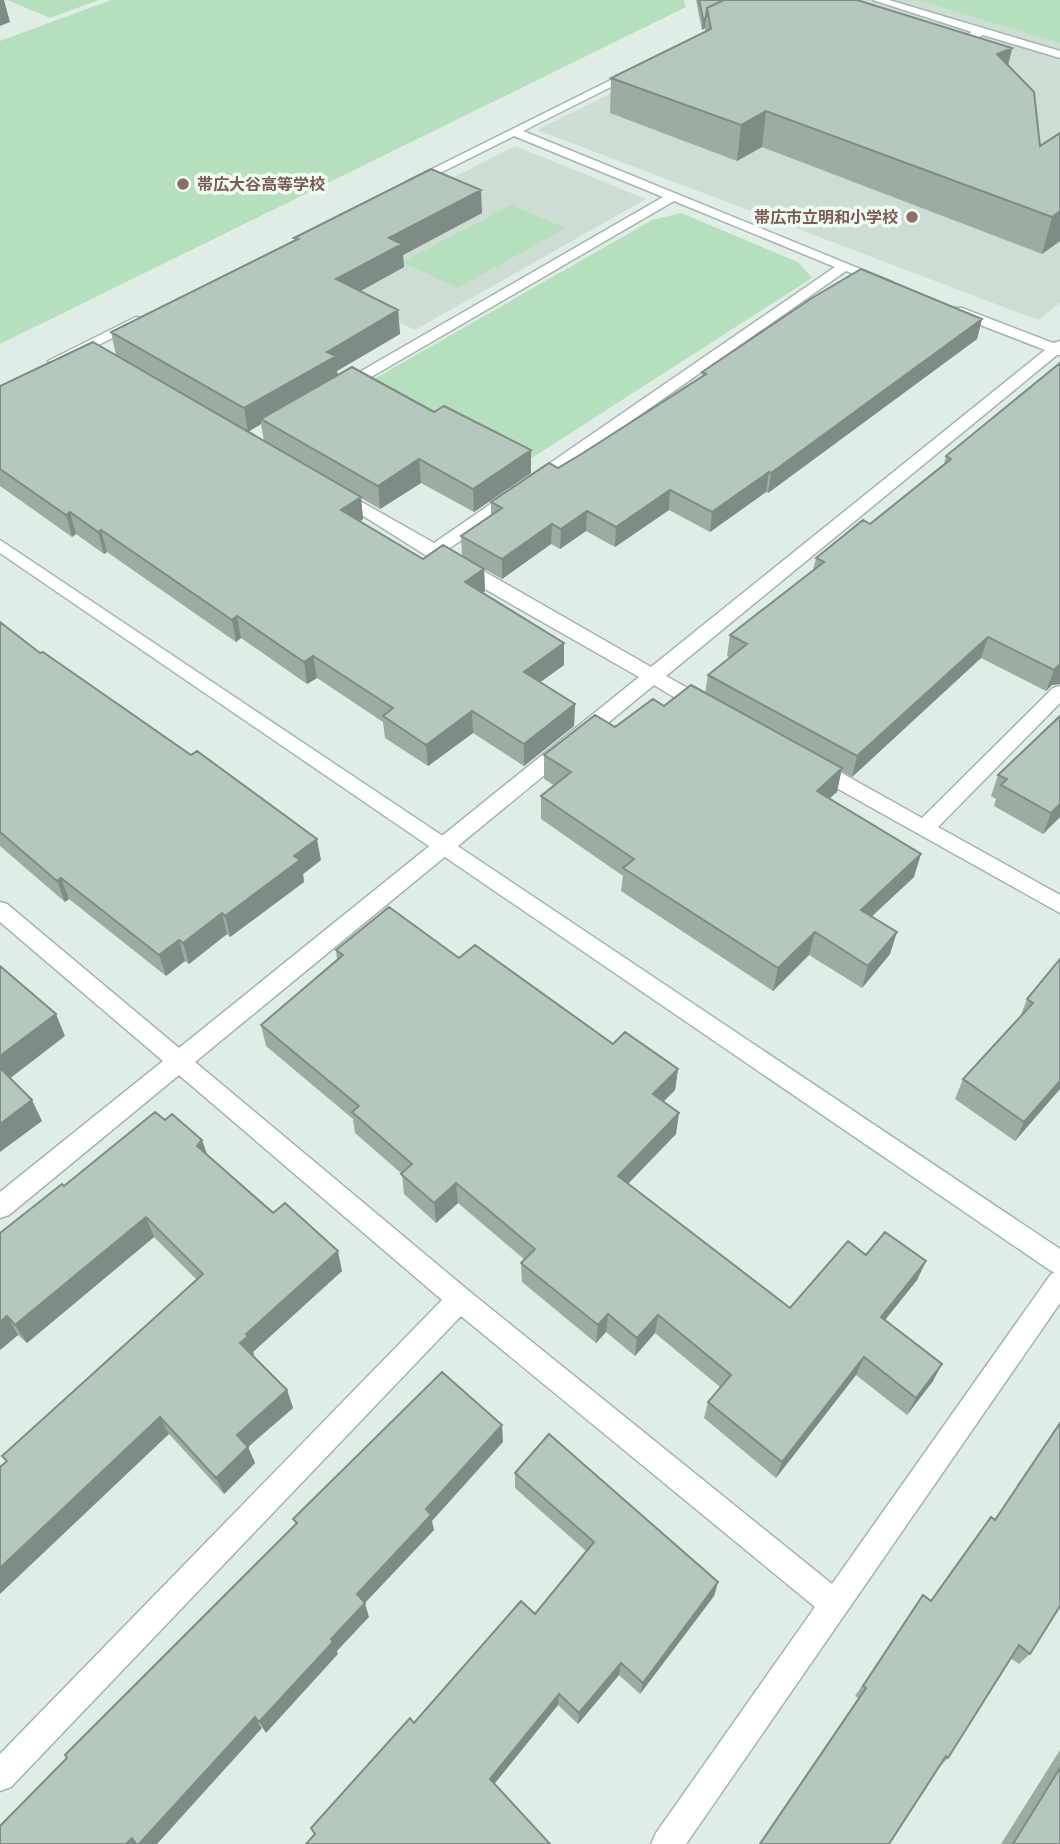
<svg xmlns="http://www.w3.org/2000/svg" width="1060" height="1844" font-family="'IBM Plex Sans','Noto Sans JP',sans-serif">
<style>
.built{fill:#ceddd4}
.green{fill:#b6e0bd}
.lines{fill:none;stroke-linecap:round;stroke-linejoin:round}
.lane-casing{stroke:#a2b5ad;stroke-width:3}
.street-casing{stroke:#a2b5ad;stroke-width:3}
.secondary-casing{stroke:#9dbaad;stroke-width:3}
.lane{fill:#fff;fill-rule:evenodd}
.street{fill:#fff;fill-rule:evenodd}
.secondary{fill:#fff;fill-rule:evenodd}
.wall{fill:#9caca3;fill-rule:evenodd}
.shaded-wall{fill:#7f8c85}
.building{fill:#b5c8be;stroke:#7f8c85;stroke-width:2}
.education-dot{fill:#8d6e63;stroke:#f1f9f4;stroke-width:2.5}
.labels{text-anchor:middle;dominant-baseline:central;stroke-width:7;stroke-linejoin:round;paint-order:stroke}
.far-education-label{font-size:16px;font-weight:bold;fill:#785e54;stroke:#f1f9f4;text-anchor:start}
</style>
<rect width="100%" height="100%" fill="#e0ede6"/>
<path class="built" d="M799 0H1060V303L1038 320 537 130Z
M515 146 646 199 415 330 282 265Z"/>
<path class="green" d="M7 0H99L50 18Z
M111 0H684L686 7 0 344V41Z
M917 0H1060V43Z
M511 205 566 228 458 288 402 262Z
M681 213 798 262 812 278 524 463 365 384 652 220Z"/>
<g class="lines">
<g class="lane-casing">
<path id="lane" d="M873 0H889L1060 51V58L983 35 956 49 944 48V44L951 43 972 32Z"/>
</g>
<g class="street-casing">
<path id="street" d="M637 67 643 70 641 72 523 131 892 282 885 286 846 271 447 550 651 667 1045 350 952 314V308H962L1053 343 1060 341V355H1057L666 676 711 701 713 706 711 711H697L654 685 195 1062 469 1291 832 1584 1051 1274 1060 1270V1303L686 1844H651L656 1833 815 1607 461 1316 11 1787 0 1791V1754L442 1300 179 1075 9 1215 0 1218V1192L163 1061 0 922V902L7 904 179 1048 639 677 427 556 330 495 338 490 344 492 434 543 835 267 674 201 347 391H337L335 388 337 385 663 197 514 136 416 185 412 186 406 182Z
M136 317 141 318V324L60 364 55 365 48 361Z
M1060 686V703L938 827 1060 895V913L808 772 805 767 808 762H822L922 818 1053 688Z"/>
</g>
<g class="secondary-casing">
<path id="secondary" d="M0 540 1060 1249V1274L1051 1271 0 553Z"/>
</g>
<use href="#lane" class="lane"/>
<use href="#street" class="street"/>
<use href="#secondary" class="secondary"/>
</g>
<path class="wall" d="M696 0H857L1012 48 1008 66 1040 146 1060 241 1042 254 762 147 737 161 610 113 611 78 705 32V28L702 30Z
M482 213 403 255 404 267 360 291 398 310 400 334 337 371 338 375 531 473 474 512 421 483 380 509 361 498 363 519 360 522 423 559 484 569 485 591 482 593 564 665 540 682 575 704 574 726 524 766 473 733 428 766 385 738 383 722 317 678 307 684 241 638 236 642 107 552 104 554 76 534 72 537 0 486V386L116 355 111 332 294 241V238ZM261 424 264 441 248 432Z
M982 319 977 339 768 493 766 492 710 532 669 510 615 547 586 531 560 549 551 544 502 579 462 556 461 536 491 516V502L558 468 583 453 702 376V372Z
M1049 371 1060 684 1052 685 1046 691 981 658 852 777 841 771 837 792 829 798 914 877 872 916 890 954 862 988 809 955 773 991 621 891 623 876 541 819V796L555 786 544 779V755L664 706 705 693 708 675 730 658 727 656 730 635 813 570 816 558 870 524 944 464 946 456Z
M0 622 40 653 321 860 303 874 304 882 230 937 227 934 189 964 185 961 166 976 69 899 65 902 0 846Z
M1060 716V817L1043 834 994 806 996 799 991 796 998 775Z
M336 950 459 958 613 1044 678 1069 675 1090 663 1102 676 1134 628 1184 790 1308 866 1255 926 1261 917 1280 885 1320 933 1381 907 1415 856 1375 776 1478 704 1418 708 1402 720 1387 655 1333 635 1356 606 1332 596 1343 522 1282 521 1263 525 1260 458 1203 436 1223 404 1194 402 1174 355 1133 353 1119 266 1046 261 1025 337 960Z
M1060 959V1089L1015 1141 955 1099 963 1079 1020 1017 1027 999Z
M165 1120 202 1140 207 1154 342 1271 253 1352 254 1354 252 1356 287 1390 293 1408 248 1447 255 1463 224 1494 169 1434 6 1462 197 1280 154 1237 27 1343 18 1335 0 1350V1233L64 1186Z
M1060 1423 1030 1654 1019 1664 1010 1658 948 1758 939 1767 889 1844H759L858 1698 855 1696 915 1607 923 1595 931 1601 995 1520Z
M515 1473 718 1582 714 1596 640 1694 619 1675 578 1724 558 1705 494 1784 315 1834 311 1828 414 1723 535 1614 586 1551 515 1488Z
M1060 1750V1844H1001Z"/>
<path class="shaded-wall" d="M0 0H4L10 22 0 26Z
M706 17 705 28 702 30 703 19Z
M1012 48 1004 82 997 54Z
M766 111 762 147 737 161 741 125Z
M481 190 482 213 403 255 404 267 339 303 336 279 389 238Z
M1060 211V241L1042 254 1052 217Z
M398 310 400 334 337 371 338 380 261 419V424L248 432 244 408 327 352Z
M982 319 977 339 768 493 771 473Z
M531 450V473L474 512 473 489Z
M419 459 421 483 380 509 378 486Z
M769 472 766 492 710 532 712 512Z
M670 490 669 510 615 547 616 527Z
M361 497 363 519 343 532 341 510Z
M587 511 586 531 560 549 561 529Z
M70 512 76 534 72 537 66 515Z
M552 524 551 544 502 579V559Z
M101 530 107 552 104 554 98 532Z
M484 569 485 591 466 604 465 582Z
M237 616 241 638 236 642 232 620Z
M988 637 981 658 852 777 857 756Z
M564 643V665L524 694V672Z
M313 656 317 678 307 684 304 662Z
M1060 664V684L1052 685 1046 691 1054 670Z
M575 704 574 726 524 766V744Z
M472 711 473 733 428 766 426 745Z
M842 768 837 792 812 814 817 791Z
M1060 804V817L1043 834 1051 813Z
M317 839 321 860 303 874 304 882 230 937 225 916 294 856Z
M921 854 914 877 855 932 861 910Z
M61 878 69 899 65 902 57 881Z
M222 913 227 934 189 964 183 943Z
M815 932 809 955 773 991 778 968Z
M897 932 890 954 862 988 868 966Z
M179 940 185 961 166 976 159 955Z
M56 1014 65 1036 4 1083 0 1076V1056Z
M678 1069 675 1090 650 1115 653 1094Z
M1060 1081V1089L1015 1141 1024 1122Z
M32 1100 42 1121 0 1152V1124Z
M679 1113 676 1134 616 1196 618 1176Z
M202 1140 209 1161 197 1146Z
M456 1183 458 1203 436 1223 434 1203Z
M146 1217 154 1237 27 1343 15 1325Z
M338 1251 342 1271 253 1352 254 1354 246 1361 240 1343 246 1334Z
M926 1261 917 1280 873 1335 881 1317Z
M608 1314 606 1332 596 1343 598 1325Z
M658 1315 655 1333 635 1356 637 1338Z
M7 1316 18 1335 0 1350V1322Z
M864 1357 856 1375 776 1478 782 1462Z
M942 1364 933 1381 907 1415 916 1398Z
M287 1390 293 1408 248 1447 255 1463 224 1494 216 1478 237 1435Z
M160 1417 169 1434 0 1594V1568Z
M502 1425 503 1442 432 1521 434 1530 365 1603 369 1617 337 1651 338 1654 266 1733 259 1722 331 1639 357 1594 426 1509Z
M718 1582 714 1596 640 1694 643 1683Z
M621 1663 619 1675 578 1724 579 1713Z
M559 1694 558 1705 491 1788 490 1779Z
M255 1717 262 1728 157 1844H126Z"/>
<path class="building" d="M699 0H724L707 8 706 17 703 19Z
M724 0H857L1012 48 997 54 1034 92 1040 146 1060 133V211L1052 217 766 111 741 125 611 78 711 29 707 8Z
M431 169 481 190 389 238 402 244 336 279 398 310 327 352 336 356 244 408 111 332 298 239 294 238Z
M861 269 982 319 771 473 769 472 712 512 670 490 616 527 587 511 561 529 552 524 502 559 461 536 502 508 491 502 549 463 558 468 583 453 706 374 702 372 812 298Z
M93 342 361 497 341 510 423 559 443 545 484 569 465 582 564 643 524 672 575 704 524 744 472 711 426 745 383 716 393 708 313 656 304 662 237 616 232 620 101 530 98 532 70 512 66 515 0 469V386Z
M1060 363V664L1054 670 988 637 857 756 708 675 747 644 730 635 824 562 816 558 863 520 870 524 951 459 946 456Z
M352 367 434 412 444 406 531 450 473 489 419 459 378 486 261 419Z
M0 622 40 653 43 652 191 755 197 751 317 839 294 856 300 860 225 916 222 913 183 943 179 940 159 955 61 878 57 881 0 832Z
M691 685 842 768 817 791 921 854 861 910 897 932 868 966 815 932 778 968 623 868 634 859 541 796 571 772 544 755 595 715 615 727 653 699 664 706Z
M1060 716V804L1051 813 1001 785 1007 779 998 775Z
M389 907 459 958 475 945 613 1044 625 1032 678 1069 653 1094 679 1113 618 1176 790 1308 848 1241 866 1255 885 1232 926 1261 881 1317 942 1364 916 1398 864 1357 782 1462 708 1402 731 1375 658 1315 637 1338 608 1314 598 1325 521 1263 535 1249 456 1183 434 1203 401 1174 412 1164 352 1112 359 1106 261 1025 343 955 336 950Z
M1060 959V1081L1024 1122 963 1079 1033 1003 1027 999Z
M0 966 56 1014 0 1056Z
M0 1068 32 1100 0 1124Z
M155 1112 165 1120 172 1114 202 1140 197 1146 273 1213 285 1203 338 1251 246 1334 248 1336 240 1343 287 1390 237 1435 248 1447 216 1478 160 1417 0 1568V1467L7 1461 2 1456 203 1274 146 1217 15 1325 7 1316 0 1322V1233L62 1184 64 1186Z
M442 1372 502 1425 426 1509 431 1515 357 1594 365 1603 331 1639 333 1642 259 1722 255 1717 139 1844H136L132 1838 126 1844H0V1826L67 1758 65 1755 297 1523 293 1519Z
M1060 1423V1606L1030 1654 1019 1645 948 1758 946 1756 889 1844H760L866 1688 863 1686 923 1595 931 1601 991 1517 995 1520Z
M549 1434 718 1582 643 1683 621 1663 579 1713 559 1694 490 1779 550 1844H306L315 1834 311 1828 410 1718 414 1723 521 1601 535 1614 594 1542 515 1473Z
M1060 1768V1844H1013Z"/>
<g class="education-dot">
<circle cx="183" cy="184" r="7"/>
<circle cx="912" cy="217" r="7"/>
</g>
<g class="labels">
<g class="far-education-label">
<text x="197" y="184">帯広大谷高等学校</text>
<text x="898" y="217" text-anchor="end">帯広市立明和小学校</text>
</g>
</g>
</svg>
